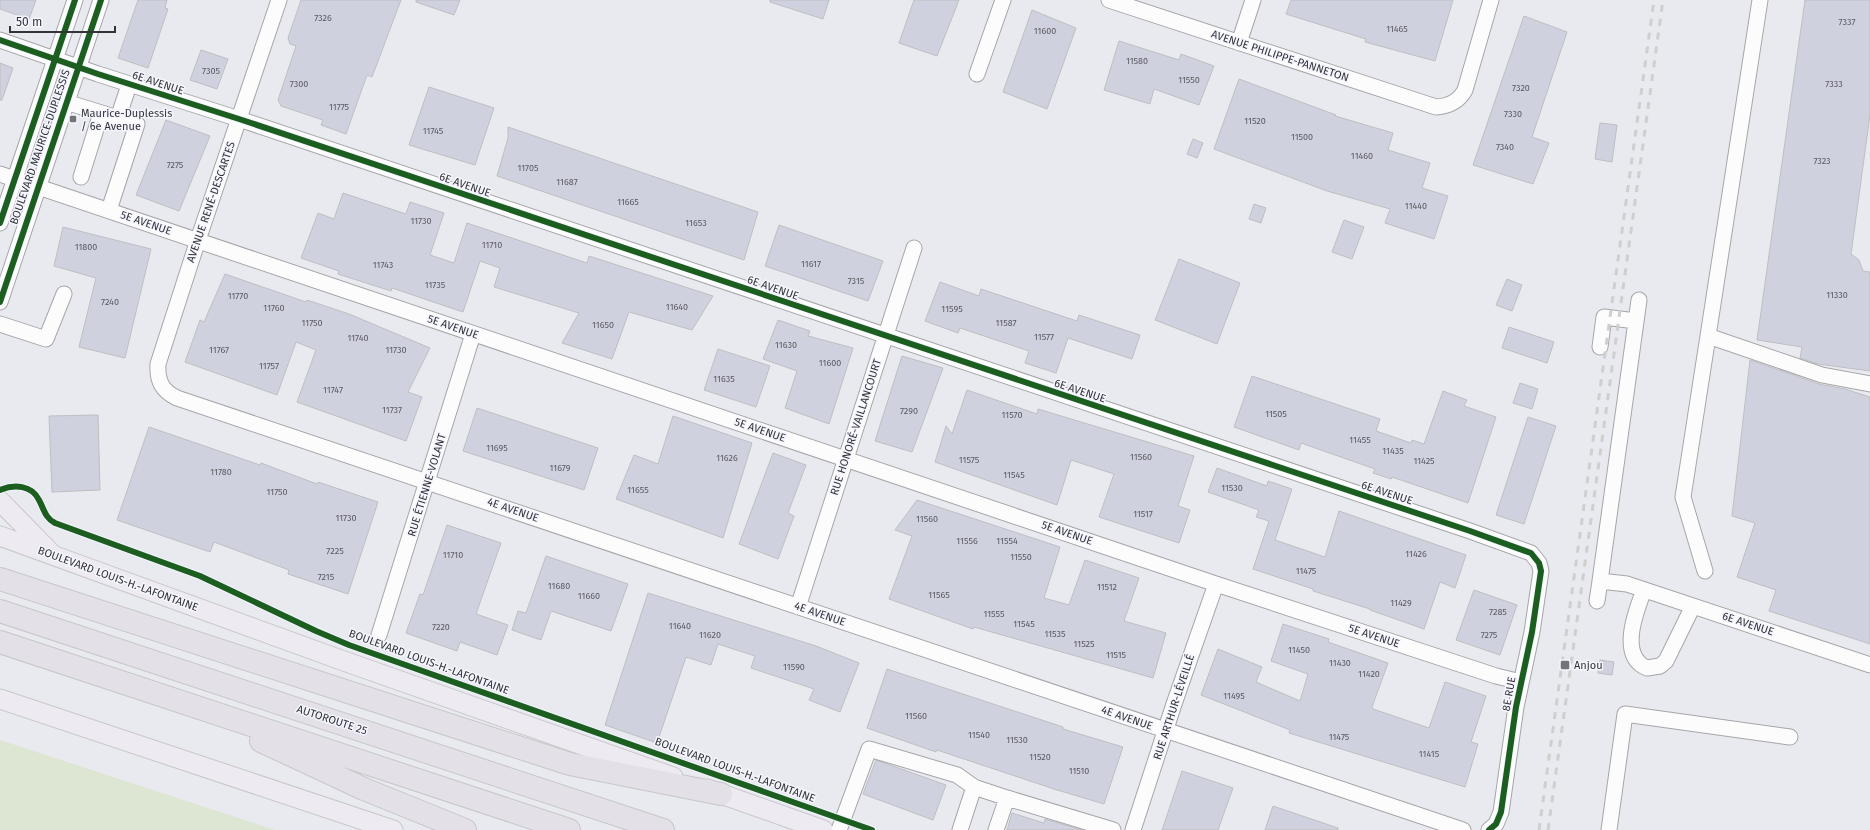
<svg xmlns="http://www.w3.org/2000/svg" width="1870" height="830" font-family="'Fira Sans',sans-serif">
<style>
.green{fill:#dde5d3}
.building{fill:#cfd1de;stroke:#bebfc2}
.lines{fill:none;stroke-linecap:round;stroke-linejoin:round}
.minor-casing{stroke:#a6a6aa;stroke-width:17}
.major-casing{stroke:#c7c7ca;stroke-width:21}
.highway-casing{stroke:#c7c7ca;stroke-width:24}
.minor{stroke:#fcfcfd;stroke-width:15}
.major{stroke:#edebf1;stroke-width:19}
.highway{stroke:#e3e0e8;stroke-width:22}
.rail{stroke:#cfcfd0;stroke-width:3;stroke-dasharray:7 7;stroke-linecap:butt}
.cycleway-casing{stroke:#f4f5fe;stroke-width:8}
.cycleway{stroke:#1b5e20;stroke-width:6}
.poi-dot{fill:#737478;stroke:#f4f5fe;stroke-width:1.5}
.labels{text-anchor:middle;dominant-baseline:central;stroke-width:3;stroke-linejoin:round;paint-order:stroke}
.number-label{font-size:9px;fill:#5b5b62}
.street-label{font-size:11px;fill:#343438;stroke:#f4f5fe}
.poi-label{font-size:11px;fill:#343438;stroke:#f4f5fe;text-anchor:start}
</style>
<rect width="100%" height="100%" fill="#e9eaef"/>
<path class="green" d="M0 740 275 830H0Z"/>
<path class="building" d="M0 0H36L29 19 0 9Z
M138 0H167L165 8 168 9 148 68 118 58Z
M301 0H401L372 77 367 75 346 134 321 125 323 120 281 106 278 100 296 46 290 44 288 38Z
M416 0H460L454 15 416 2Z
M770 0H829L823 19 770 2Z
M914 0H959L937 56 899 43Z
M1291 0H1453L1435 61 1365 42 1366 39 1286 14Z
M1805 0H1870V115L1851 254 1859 260 1863 271 1870 272V371L1818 364 1800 358 1802 347 1757 340Z
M1032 10 1076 28 1047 109 1003 92Z
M1524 16 1567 32 1532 137 1549 143 1533 184 1473 165Z
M1119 41 1179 60 1181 54 1214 66 1199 105 1154 89 1150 104 1104 90Z
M201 50 228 59 217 89 190 80Z
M0 63 13 68 2 100H0Z
M1239 79 1336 115 1335 116 1393 133 1388 150 1430 163 1422 188 1448 196 1434 239 1385 223 1390 209 1327 191 1214 149Z
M429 87 494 108 475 165 409 145Z
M166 120 210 136 179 211 136 195Z
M1600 123 1617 125 1612 162 1595 159Z
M508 127 758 212 744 260 497 176 508 138Z
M1193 139 1203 143 1197 158 1187 154Z
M343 193 406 214 410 202 444 213 430 255 454 263 467 223 587 263 589 256 713 296 692 330 629 312 612 359 562 343 579 313 494 287 500 268 480 261 463 312 392 288 391 291 338 274 339 271 301 258 318 213 334 219Z
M1254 204 1266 208 1261 223 1249 219Z
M1344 220 1364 227 1352 259 1332 252Z
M779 225 883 261 868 301 765 266Z
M63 227 151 249 125 358 79 347 96 278 54 266Z
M1179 259 1240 283 1217 344 1155 320Z
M225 274 306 302 307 300 349 314 430 348 408 392 422 397 406 441 297 402 316 350 296 342 277 395 185 362 200 320 204 322Z
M1507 279 1522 285 1512 311 1496 305Z
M940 282 979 296 981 289 1077 321 1079 315 1140 335 1132 359 1068 338 1056 373 1025 363 1029 351 960 328 958 333 925 321Z
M778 320 810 331 808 336 853 348 829 424 785 408 797 371 763 359Z
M1509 327 1554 342 1547 363 1502 348Z
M718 349 770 366 756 407 704 390Z
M902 356 943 368 912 452 875 441Z
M1750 360 1819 384 1845 389 1870 397V644L1769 611 1776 590 1737 577 1755 523 1732 516Z
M1252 376 1380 419 1376 431 1411 443 1412 440 1424 444 1443 391 1467 400 1464 406 1496 417 1468 503 1392 477 1391 479 1373 473 1375 469 1301 443 1299 450 1234 427Z
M1520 383 1538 389 1532 409 1513 403Z
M967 390 1037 414 1038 409 1194 456 1178 506 1190 510 1179 543 1099 517 1114 474 1071 460 1057 505 935 462 946 426 952 434Z
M477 408 598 448 584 490 463 451Z
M98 415 100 490 52 492 49 416Z
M673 416 752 443 723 538 616 499 634 455 658 464Z
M1528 417 1556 426 1524 524 1496 515Z
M149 427 260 465 261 463 317 484 318 482 378 502 348 594 288 574 289 570 214 542 210 552 117 520Z
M773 453 806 465 788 513 794 516 778 559 739 544Z
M1217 468 1267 486 1268 481 1292 489 1275 540 1325 557 1339 511 1466 555 1455 588 1440 582 1424 629 1370 610V609L1313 591V589L1253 569 1269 521 1256 517 1259 510 1208 492Z
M917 500 1060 547 1044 598 1069 605 1085 560 1139 578 1124 621 1166 633 1153 678 974 627 973 629 889 599 912 536 895 530Z
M447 525 501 543 476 614 508 625 497 655 460 642 457 651 406 633 420 594 423 595Z
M546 556 628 584 611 631 551 611 541 640 512 630 518 611 526 613Z
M1474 590 1517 605 1500 655 1456 640Z
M648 593 816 646 859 663 840 712 809 700 814 689 751 668 755 656 718 644 711 665 686 657 657 743 605 725Z
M1283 624 1329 639 1328 642 1388 663 1372 707 1373 709 1429 728 1445 682 1486 696 1471 742 1478 744 1465 787 1289 733 1290 730 1201 695 1218 649 1262 667 1256 682 1300 701 1308 674 1271 661Z
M1600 660 1614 662 1612 675 1598 673Z
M887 669 1063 727V729L1123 747 1104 804 1054 789 937 750 936 752 867 728Z
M876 760 946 785 933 820 863 794Z
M1182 771 1233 788 1218 830H1162Z
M1273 806 1338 828V830H1265Z
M1012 813 1044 823 1045 819 1082 830H1007Z"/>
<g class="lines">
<g class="minor-casing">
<path id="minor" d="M279 0 198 240 158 364C157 381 162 391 177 398L1463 830
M1109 0 1436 107C1450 106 1459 101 1465 90L1491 0
M1760 0 1708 336 1822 375 1870 384
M0 40 98 74 239 119 1470 531 1531 553 1539 563 1541 571 1532 632 1516 707 1501 812 1496 824 1489 830
M1239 43 1253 0
M977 74 1003 0
M66 102 137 124 109 210
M118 118 129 85
M0 174 1216 584 1496 676 1521 682
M81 177 101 113
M0 223 75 0
M1639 300 1600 581 1627 584 1870 665
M0 302 101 0
M0 324 46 339 64 294
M1600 347 1604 317 1636 321
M1705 571 1683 497 1708 336
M1644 590C1636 611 1618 656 1647 668L1660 666 1666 661 1693 606
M1597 601 1600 581
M798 607 914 248
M379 635 473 334
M1007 798 1113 830
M839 830 869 749 957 775 974 787 1007 798 996 830
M960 830 974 787
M1133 830 1174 704 1216 584
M1609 830 1625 714 1790 737"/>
</g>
<g class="major-casing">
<path id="major" d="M0 501 51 553
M0 536 341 660 673 777
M0 699 393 830
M707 789 823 830"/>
</g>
<g class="highway-casing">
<path id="highway" d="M0 579 570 764 721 794
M0 611 663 830
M0 642 569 830
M261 741 364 789 465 830"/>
</g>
<use href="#minor" class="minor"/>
<use href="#major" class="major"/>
<use href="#highway" class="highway"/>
<path class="rail" d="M1539 830 1654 0
M1548 830 1663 0"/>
<g class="cycleway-casing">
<path id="cycleway" d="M0 40 98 74 239 119 1470 531 1531 553 1539 563 1541 571 1532 632 1516 707 1501 812 1496 824 1489 830
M0 223 75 0
M0 302 101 0
M0 490C14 484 32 485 39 500 44 509 45 518 55 523L200 576 316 631 349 645 872 830"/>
</g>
<use href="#cycleway" class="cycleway"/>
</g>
<g class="poi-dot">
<rect x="69" y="115" width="8" height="8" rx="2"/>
<rect x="1560" y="660" width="10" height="10" rx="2"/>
</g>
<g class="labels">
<g class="number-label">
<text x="323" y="18">7326</text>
<text x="1847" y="22">7337</text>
<text x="1397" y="29">11465</text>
<text x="1045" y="31">11600</text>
<text x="1137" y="61">11580</text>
<text x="211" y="71">7305</text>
<text x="1189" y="80">11550</text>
<text x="299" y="84">7300</text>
<text x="1834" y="84">7333</text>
<text x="1521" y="88">7320</text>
<text x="339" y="107">11775</text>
<text x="1513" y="114">7330</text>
<text x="1255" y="121">11520</text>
<text x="433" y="131">11745</text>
<text x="1302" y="137">11500</text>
<text x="1505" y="147">7340</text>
<text x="1362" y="156">11460</text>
<text x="1822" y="161">7323</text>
<text x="175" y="165">7275</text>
<text x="528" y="168">11705</text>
<text x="567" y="182">11687</text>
<text x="628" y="202">11665</text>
<text x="1416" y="206">11440</text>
<text x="421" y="221">11730</text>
<text x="696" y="223">11653</text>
<text x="492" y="245">11710</text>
<text x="86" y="247">11800</text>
<text x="811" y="264">11617</text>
<text x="383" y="265">11743</text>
<text x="856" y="281">7315</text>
<text x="435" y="285">11735</text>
<text x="1837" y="295">11330</text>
<text x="238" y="296">11770</text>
<text x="110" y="302">7240</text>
<text x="677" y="307">11640</text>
<text x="274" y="308">11760</text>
<text x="952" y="309">11595</text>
<text x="312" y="323">11750</text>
<text x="1006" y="323">11587</text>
<text x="603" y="325">11650</text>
<text x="1044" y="337">11577</text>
<text x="358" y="338">11740</text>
<text x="786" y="345">11630</text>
<text x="219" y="350">11767</text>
<text x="396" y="350">11730</text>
<text x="830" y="363">11600</text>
<text x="269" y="366">11757</text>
<text x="724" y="379">11635</text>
<text x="333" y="390">11747</text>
<text x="392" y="410">11737</text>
<text x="909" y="411">7290</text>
<text x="1276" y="414">11505</text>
<text x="1012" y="415">11570</text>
<text x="1360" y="440">11455</text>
<text x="497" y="448">11695</text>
<text x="1393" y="451">11435</text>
<text x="1141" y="457">11560</text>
<text x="727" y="458">11626</text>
<text x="969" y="460">11575</text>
<text x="1424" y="461">11425</text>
<text x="560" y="468">11679</text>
<text x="221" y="472">11780</text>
<text x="1014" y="475">11545</text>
<text x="1232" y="488">11530</text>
<text x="638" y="490">11655</text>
<text x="277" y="492">11750</text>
<text x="1143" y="514">11517</text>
<text x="346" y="518">11730</text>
<text x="927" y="519">11560</text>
<text x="967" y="541">11556</text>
<text x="1007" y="541">11554</text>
<text x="335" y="551">7225</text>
<text x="1416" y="554">11426</text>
<text x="453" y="555">11710</text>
<text x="1021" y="557">11550</text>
<text x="1306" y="571">11475</text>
<text x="326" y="577">7215</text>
<text x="559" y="586">11680</text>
<text x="1107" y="587">11512</text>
<text x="939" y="595">11565</text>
<text x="589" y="596">11660</text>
<text x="1401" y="603">11429</text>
<text x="1498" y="612">7285</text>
<text x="994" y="614">11555</text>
<text x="1024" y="624">11545</text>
<text x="680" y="626">11640</text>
<text x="441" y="627">7220</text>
<text x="1055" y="634">11535</text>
<text x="710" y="635">11620</text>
<text x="1489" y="635">7275</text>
<text x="1084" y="644">11525</text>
<text x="1299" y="650">11450</text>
<text x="1116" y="655">11515</text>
<text x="1340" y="663">11430</text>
<text x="794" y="667">11590</text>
<text x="1369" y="674">11420</text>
<text x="1234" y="696">11495</text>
<text x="916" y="716">11560</text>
<text x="979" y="735">11540</text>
<text x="1339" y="737">11475</text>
<text x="1017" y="740">11530</text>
<text x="1429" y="754">11415</text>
<text x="1040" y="757">11520</text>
<text x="1079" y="771">11510</text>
</g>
<g class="street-label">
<text transform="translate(1280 56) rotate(18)">AVENUE PHILIPPE-PANNETON</text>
<text transform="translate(158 83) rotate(18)">6E AVENUE</text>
<text transform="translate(40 147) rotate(-71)">BOULEVARD MAURICE-DUPLESSIS</text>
<text transform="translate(465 185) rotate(19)">6E AVENUE</text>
<text transform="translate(211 202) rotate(-71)">AVENUE RENÉ-DESCARTES</text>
<text transform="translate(146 223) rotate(19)">5E AVENUE</text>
<text transform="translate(773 288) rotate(19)">6E AVENUE</text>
<text transform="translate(453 327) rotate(19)">5E AVENUE</text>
<text transform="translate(1080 391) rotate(18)">6E AVENUE</text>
<text transform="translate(856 427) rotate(-72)">RUE HONORÉ-VAILLANCOURT</text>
<text transform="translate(760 430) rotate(19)">5E AVENUE</text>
<text transform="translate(427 485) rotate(-73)">RUE ÉTIENNE-VOLANT</text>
<text transform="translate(1387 493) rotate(18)">6E AVENUE</text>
<text transform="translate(513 510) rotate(19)">4E AVENUE</text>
<text transform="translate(1067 533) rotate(19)">5E AVENUE</text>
<text transform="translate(118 579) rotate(20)">BOULEVARD LOUIS-H.-LAFONTAINE</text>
<text transform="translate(820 614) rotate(19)">4E AVENUE</text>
<text transform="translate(1748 624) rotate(18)">6E AVENUE</text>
<text transform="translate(1374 636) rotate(18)">5E AVENUE</text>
<text transform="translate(429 662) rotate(20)">BOULEVARD LOUIS-H.-LAFONTAINE</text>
<text transform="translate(1509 694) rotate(-80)">8E RUE</text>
<text transform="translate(1174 707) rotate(-72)">RUE ARTHUR-LÉVEILLÉ</text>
<text transform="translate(1127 718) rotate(19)">4E AVENUE</text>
<text transform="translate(332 720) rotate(18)">AUTOROUTE 25</text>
<text transform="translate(735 770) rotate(20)">BOULEVARD LOUIS-H.-LAFONTAINE</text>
</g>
<g class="poi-label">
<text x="81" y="113">Maurice-Duplessis<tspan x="81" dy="13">/ 6e Avenue</tspan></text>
<text x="1574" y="665">Anjou</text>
</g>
</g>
<path d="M10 26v6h105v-6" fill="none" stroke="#343438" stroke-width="2"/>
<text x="16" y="26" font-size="12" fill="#343438" stroke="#f4f5fe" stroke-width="3" paint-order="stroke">50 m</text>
</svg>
